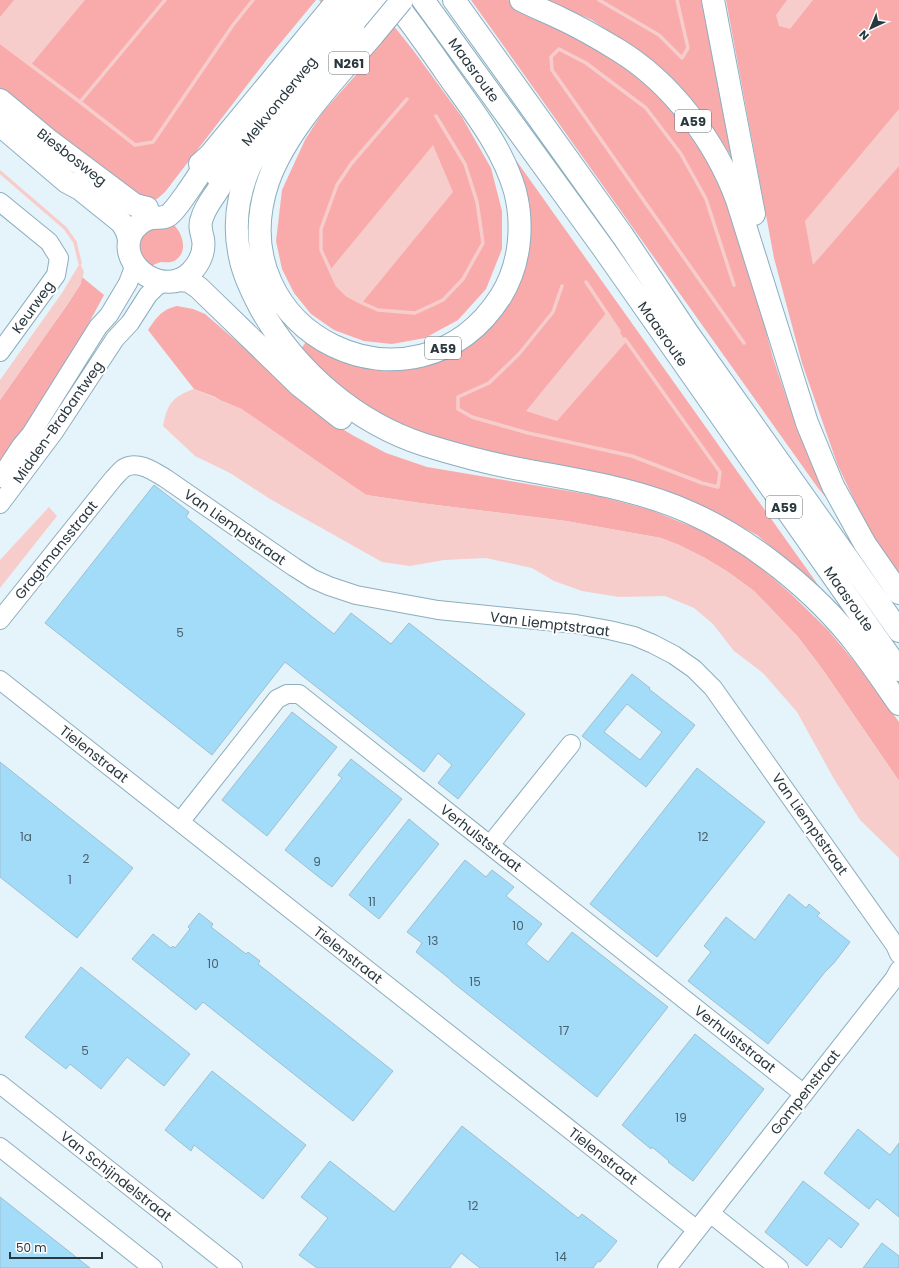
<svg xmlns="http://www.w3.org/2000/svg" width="899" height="1268" font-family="Poppins,sans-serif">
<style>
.green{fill:#f9aaaa}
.water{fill:#f7cdcc}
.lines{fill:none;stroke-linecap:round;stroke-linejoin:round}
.stream{stroke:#f7cdcc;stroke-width:3.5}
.building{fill:#a3dcf9;stroke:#9dbfd1;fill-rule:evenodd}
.minor-casing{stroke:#8caebf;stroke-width:20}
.major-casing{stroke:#8caebf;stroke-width:24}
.highway-casing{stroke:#8caebf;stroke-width:24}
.minor{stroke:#fff;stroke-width:18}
.major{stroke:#fff;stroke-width:22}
.highway{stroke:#fff;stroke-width:22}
.highway-bridge-casing{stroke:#8caebf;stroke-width:24;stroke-linecap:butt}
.highway-bridge{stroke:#fff;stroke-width:22}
.labels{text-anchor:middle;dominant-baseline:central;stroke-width:4;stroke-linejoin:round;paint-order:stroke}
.number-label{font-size:12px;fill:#48606d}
.shield{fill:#fefefe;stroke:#697378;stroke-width:1}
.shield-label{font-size:13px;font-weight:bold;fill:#29373e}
.street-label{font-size:14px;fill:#29373e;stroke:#fefefe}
</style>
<rect width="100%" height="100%" fill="#e5f3fa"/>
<path class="green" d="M0 0H316L268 58 165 192 157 199 142 200 101 173 0 88Z
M319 0H373L413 50 462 117 491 168 502 211V249L486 289 458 320 425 338 392 344 364 341 334 330 311 314 294 293 282 269 276 241 282 190 305 140 322 113 370 59Z
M471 0H508L559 25 652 84 704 146 749 259 762 317 773 358 792 414 803 442 834 507 818 488Z
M546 0H701L736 164 708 120 681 88 642 53 592 20Z
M726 0H899V584L873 539 838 466 802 363 774 258Z
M498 135 821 589 757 535 704 507 526 460 422 437 355 404 300 350 306 342 335 358 386 371 419 367 453 355 482 334 504 310 519 286 527 254 530 204Z
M173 224C183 233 189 253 174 261 170 263 166 262 161 262 157 263 153 265 149 267L142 260 139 243 141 236 148 230Z
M82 277 104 295 64 369 0 468V400L67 305 80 285Z
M177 306 193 309 205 314 329 421 354 436 386 453 427 467 598 496 651 510 705 532 751 559 791 594 828 630 858 666 899 722V781L823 670 798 637 754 591 728 572 705 558 679 545 661 538 616 530 566 521 420 503 366 495 306 454 215 397 194 389 148 330C157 317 161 310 177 306Z"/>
<path class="water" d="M14 0H85L30 66 0 42V17Z
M787 0H813L790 29 779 26 776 15Z
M899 109V166L813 265 805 221Z
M433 145 453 192 362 303C342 293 339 289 330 270Z
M80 263 84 272 80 285 67 305 0 400V380L62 293Z
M607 312 626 342 557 421 526 411Z
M194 389 242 409 366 495 420 503 566 521 661 538 679 545 705 558 728 572 754 591 798 637 823 670 899 781V858L860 820 834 779 797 712 763 673 734 651 713 624 694 608 665 596 619 597 582 591 554 581 532 568 486 558 444 560 410 566 382 562 270 499 230 473 195 456 163 426C167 404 173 396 194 389Z
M49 507 57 516 0 588V560Z"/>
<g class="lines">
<path class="stream" d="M165 0 80 102 135 145 153 142 233 25 253 0
M599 0 659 35 682 58 688 48 677 0
M0 42 80 102
M407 99 351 164 337 185 321 229V250L337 285 347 295 362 303 378 310 415 313 443 300 463 279 483 243 477 202 465 164 436 116
M0 172 65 228 75 242 80 263
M586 282 619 331
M734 285 706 199 681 154 646 108 586 63 559 49 551 57 552 70 744 343
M562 286 553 312 519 354 489 383 458 397V409L472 417 528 433 632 456 702 483 718 487 720 472 625 339"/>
</g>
<path class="building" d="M154 485 189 512 186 517 334 634 351 613 391 644 409 623 525 714 458 799 438 783 452 765 438 753 424 772 285 662 212 755 45 623Z
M632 674 650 688 649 689 695 725 646 787 582 736ZM627 704 662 732 640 760 604 732Z
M292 712 337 747 267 836 222 800Z
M351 759 402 799 332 887 320 878 285 850 342 778 338 775Z
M0 762 133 868 77 938 0 877Z
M697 768 765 822 657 957 590 904Z
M409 819 439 844 379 919 349 895Z
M465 860 486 877 492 870 514 887 506 896 542 924 526 944 548 962 572 932 668 1007 597 1097 451 981V980L416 952 422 943 407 932Z
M789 894 806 908 809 904 820 913 817 916 850 942 834 963 825 972 768 1044 688 981 711 952 704 946 726 917 755 940Z
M199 913 213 924 211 927 246 954 248 952 260 961 258 964 272 975 393 1071 353 1121 208 1006 203 1002 196 1010 132 959 153 934 171 948 173 946 175 948 190 929 188 927Z
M81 967 190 1054 164 1086 127 1057 101 1089 70 1064 66 1069 25 1037Z
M695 1034 764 1089 693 1181 668 1162 669 1161 652 1147 651 1149 622 1125Z
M212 1071 306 1145 263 1199 194 1145 191 1151 165 1130Z
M462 1126 578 1218 582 1214 617 1241 600 1262 598 1261 593 1268H480L461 1253 450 1268H317L299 1255 328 1218 301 1197 330 1161 394 1212Z
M858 1129 890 1155 899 1143V1217L877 1199 869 1209 824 1173Z
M803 1181 859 1224 841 1248 829 1238 807 1266 765 1232Z
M0 1197 90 1268H0Z
M882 1243 899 1256V1268H863Z"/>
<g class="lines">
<g class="minor-casing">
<path id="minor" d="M0 202 49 242 59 258 56 275 0 352
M0 478 21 446 31 434 98 327 109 315 128 283 133 270 132 260
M0 504 54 432 115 339 130 323 148 295 157 286 165 282
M0 620 113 479C116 476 120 471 124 468 138 460 153 471 165 478L294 567 313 579 329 586 356 595 438 610 576 624 609 630 634 636 653 644 674 655 694 669 713 688 895 945 899 954
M0 680 697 1230
M180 822 277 699 287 694H299L804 1094
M490 845 571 744
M0 1084 233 1268
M0 1147 153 1268
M710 1213 779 1268
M667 1268 894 979 899 970"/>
</g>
<g class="major-casing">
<path id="major" d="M0 100 47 139 135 205 147 208
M0 125 67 182 80 189 121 222C126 228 128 233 129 240
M210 155C204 169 195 181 186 194 181 201 176 209 169 215 163 219 159 217 152 218 143 219 135 227 131 234 117 268 167 298 191 272 200 263 205 251 203 239 201 231 199 225 202 218 206 204 217 194 223 181 225 177 226 172 228 167
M200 164 210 155 338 0
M217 176 228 167 241 149 273 107 363 0"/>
</g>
<g class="highway-casing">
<path id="highway" d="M381 0C356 31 330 62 305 93 285 116 263 139 250 166 237 196 233 229 241 261 245 278 253 294 261 309 296 371 356 423 425 445 457 455 491 464 525 470 582 481 638 489 691 513 750 539 816 592 856 644 871 663 885 684 899 704
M423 0 603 248 899 670
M454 0 623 236 687 332 899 631
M521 0C534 7 548 12 562 19 581 28 600 39 618 50 672 83 716 142 737 200L807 423 833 486 865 544 899 593
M713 0 754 214
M373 35C337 77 286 130 268 182 217 334 416 429 501 296 520 265 524 226 515 191 503 149 474 112 449 77 431 51 413 25 393 0
M179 280 189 281 199 288 299 385 341 418"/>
</g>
<use href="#minor" class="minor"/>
<use href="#major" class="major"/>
<use href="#highway" class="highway"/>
<g class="highway-bridge-casing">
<path id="highway-bridge" d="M373 35 402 0"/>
</g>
<use href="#highway-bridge" class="highway-bridge"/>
</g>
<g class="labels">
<g class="number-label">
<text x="180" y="632">5</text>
<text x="26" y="836">1a</text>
<text x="703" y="836">12</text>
<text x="86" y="858">2</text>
<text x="317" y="861">9</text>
<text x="70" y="879">1</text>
<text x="372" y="901">11</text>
<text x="518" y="925">10</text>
<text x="433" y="940">13</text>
<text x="213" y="963">10</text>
<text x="475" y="981">15</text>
<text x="564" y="1030">17</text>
<text x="85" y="1050">5</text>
<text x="681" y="1117">19</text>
<text x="473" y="1205">12</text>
<text x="561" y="1256">14</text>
</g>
<g class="shield">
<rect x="329" y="52" width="40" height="22" rx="3"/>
<rect x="675" y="110" width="36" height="22" rx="3"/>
<rect x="425" y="337" width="36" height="22" rx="3"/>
<rect x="766" y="496" width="36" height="22" rx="3"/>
</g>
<g class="shield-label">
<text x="349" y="63">N261</text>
<text x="693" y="121">A59</text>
<text x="443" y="348">A59</text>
<text x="784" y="507">A59</text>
</g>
<g class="street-label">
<text transform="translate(474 70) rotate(54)">Maasroute</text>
<text transform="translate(279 101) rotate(-51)">Melkvonderweg</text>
<text transform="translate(72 157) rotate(38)">Biesbosweg</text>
<text transform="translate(33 307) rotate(-54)">Keurweg</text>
<text transform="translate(663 334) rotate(55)">Maasroute</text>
<text transform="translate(58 422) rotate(-55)">Midden-Brabantweg</text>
<text transform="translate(235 527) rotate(35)">Van Liemptstraat</text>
<text transform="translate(56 550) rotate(-51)">Gragtmansstraat</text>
<text transform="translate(849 599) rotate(55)">Maasroute</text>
<text transform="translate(550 624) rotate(7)">Van Liemptstraat</text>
<text transform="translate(94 754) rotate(38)">Tielenstraat</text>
<text transform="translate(810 824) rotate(55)">Van Liemptstraat</text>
<text transform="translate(481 838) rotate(38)">Verhulststraat</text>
<text transform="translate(348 955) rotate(38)">Tielenstraat</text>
<text transform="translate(735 1039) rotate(38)">Verhulststraat</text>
<text transform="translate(805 1092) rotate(-52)">Gompenstraat</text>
<text transform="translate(603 1156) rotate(38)">Tielenstraat</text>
<text transform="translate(116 1176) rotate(38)">Van Schijndelstraat</text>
</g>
</g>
<g transform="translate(871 28) rotate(224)" stroke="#fefefe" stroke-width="3" paint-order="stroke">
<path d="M0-3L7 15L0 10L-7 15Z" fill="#29373e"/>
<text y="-6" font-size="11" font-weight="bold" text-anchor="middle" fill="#29373e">N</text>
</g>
<path d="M10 1252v6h92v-6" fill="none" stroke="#29373e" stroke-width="2"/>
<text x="16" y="1252" font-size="12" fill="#29373e" stroke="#fefefe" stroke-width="3" paint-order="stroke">50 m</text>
</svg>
